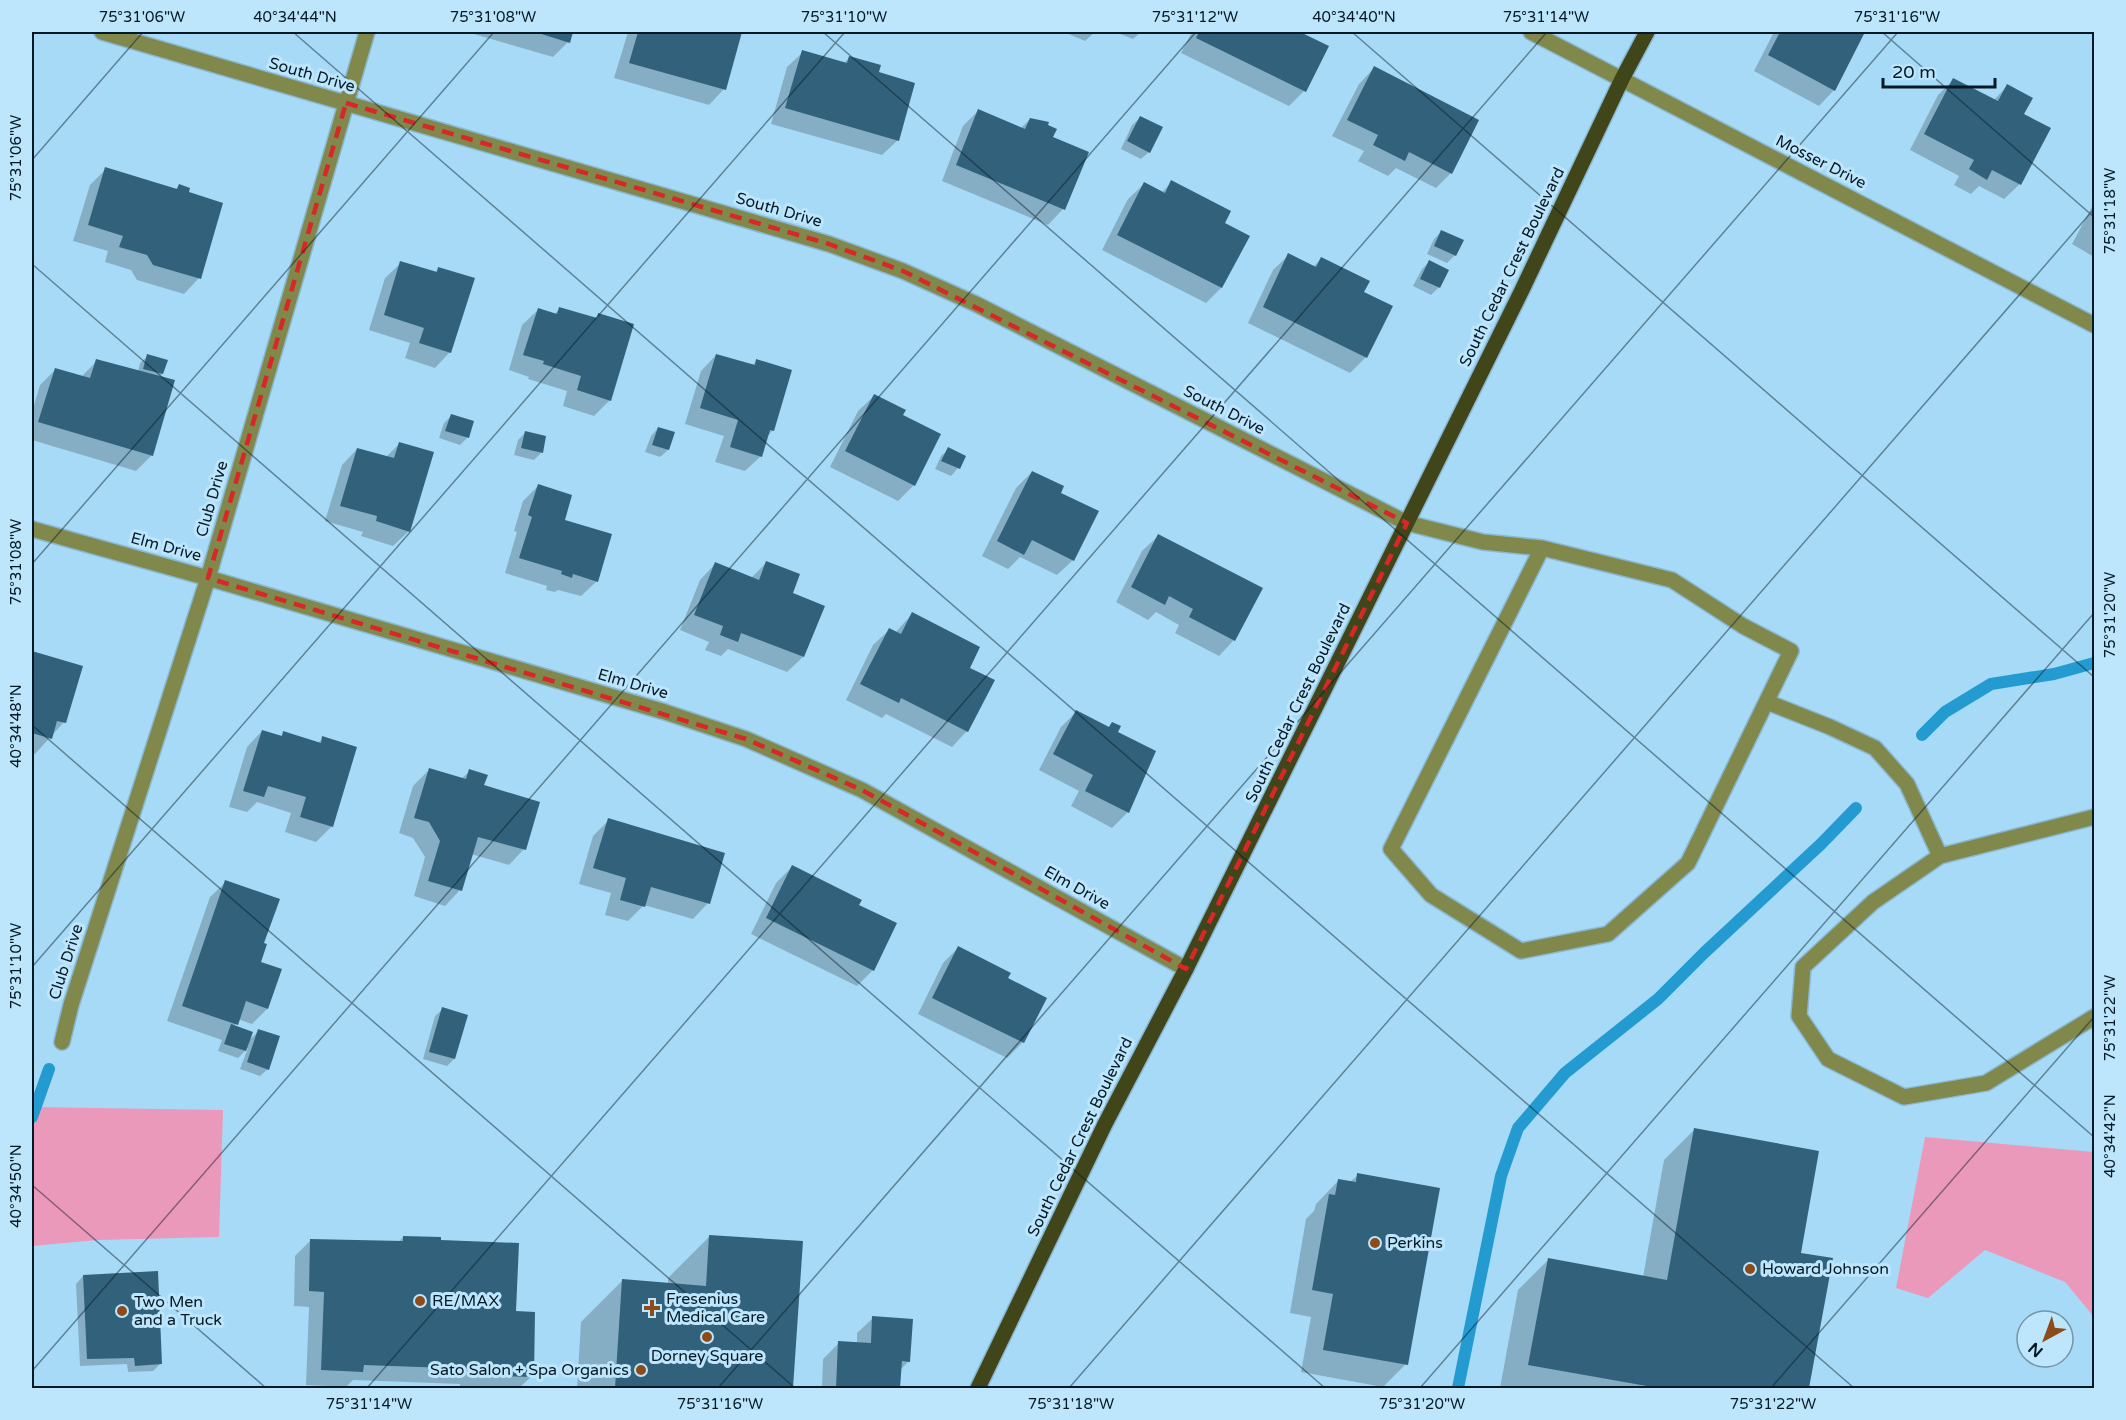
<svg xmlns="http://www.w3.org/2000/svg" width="2126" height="1420" font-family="'Varela Round',sans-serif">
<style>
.green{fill:#eb99bb}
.shadow{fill:#0003}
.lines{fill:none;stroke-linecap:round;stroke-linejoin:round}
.stream{stroke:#249bd0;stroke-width:12}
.building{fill:#32627b}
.lane-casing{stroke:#8ab7d1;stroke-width:18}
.street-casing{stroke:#8ab7d1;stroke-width:18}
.primary-casing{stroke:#8ab7d1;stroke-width:18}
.lane{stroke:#81884b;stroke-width:15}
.street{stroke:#81884b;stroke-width:15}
.primary{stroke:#41451a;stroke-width:15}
.marked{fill:none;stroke:#d62828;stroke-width:4.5;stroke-dasharray:12 8;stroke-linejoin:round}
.ticks{fill:none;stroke:#051924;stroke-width:1.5;stroke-opacity:0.45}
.poi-dot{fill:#8d4b19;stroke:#bde6fd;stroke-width:2}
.labels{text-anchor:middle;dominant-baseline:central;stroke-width:6;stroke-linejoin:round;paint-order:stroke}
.street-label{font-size:16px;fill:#051924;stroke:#bde6fd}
.poi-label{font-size:16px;fill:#051924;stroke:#bde6fd;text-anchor:start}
.neatline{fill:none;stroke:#051924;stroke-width:2}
.ticks-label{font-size:15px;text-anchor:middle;fill:#051924}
</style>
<rect width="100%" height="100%" fill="#a7daf7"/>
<path class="green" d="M32 1107 223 1110 219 1237 98 1240 32 1246Z
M1925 1137 2094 1152V1317L2065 1282 1985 1250 1928 1298 1896 1288Z"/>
<path class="shadow" d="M467 32H572L568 42 553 57Z
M628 32H735L740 33 724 89 709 105 614 78Z
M1064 32H1095L1085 41Z
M1115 32H1141L1133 39Z
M1192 32H1296L1327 46 1304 91 1289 106 1181 53Z
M1774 32H1864L1834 90 1819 106 1754 71Z
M803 52 843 64 849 58 877 73 898 140 882 155 771 124 787 67Z
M1374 68 1451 173 1436 188 1396 168 1388 176 1358 161 1364 151 1332 136 1359 84Z
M1953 80 1993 101 2007 86 2022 115 2020 184 2004 199 1979 186 1971 194 1954 185 1959 176 1910 150 1938 95Z
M979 110 1021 128 1030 119 1051 138 1087 153 1063 209 1048 225 942 181 963 126Z
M1140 118 1149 152 1141 159 1121 149 1132 125Z
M106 169 175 190 179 186 187 193 221 204 199 278 184 294 137 280 131 270 105 262 108 251 73 241 90 185Z
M1172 182 1223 224 1221 288 1206 303 1102 250 1128 199 1144 184 1161 193Z
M2094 203V257L2072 244Z
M1441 232 1462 241 1455 255 1447 263 1427 254 1434 239Z
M1289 255 1313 267 1321 259 1362 292 1391 306 1365 358 1350 373 1248 323 1273 270Z
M1429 262 1447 271 1438 288 1431 295 1413 286 1422 269Z
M401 263 434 273 439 268 450 352 435 368 405 358 410 343 369 330 385 278Z
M560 309 594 319 599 315 610 400 594 416 563 406 567 391 528 379 529 377 509 370 522 325 538 310 554 314Z
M716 355 752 366 757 360 773 430 767 437 761 456 745 471 715 462 724 436 685 424 701 371Z
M148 356 162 374 159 377 152 455 136 471 32 440V412L40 385 55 370 81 377 97 361 138 372 140 363Z
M874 396 914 485 898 501 830 467 858 411Z
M451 416 468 437 460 445 439 438 444 423Z
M658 428 668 450 660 457 645 452 651 436Z
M526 432 541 453 534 460 514 455 518 440Z
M399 444 409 531 393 546 361 536 363 532 325 521 342 465 357 449 386 457Z
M949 449 964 457 958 468 951 476 935 469 941 456Z
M1032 472 1073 560 1057 575 1020 557 1008 569 982 556 1016 488Z
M538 486 563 521 597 581 581 596 558 590 555 592 546 590 547 586 505 573 517 532 514 531 523 501Z
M1158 536 1234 640 1219 656 1175 633 1179 625 1156 612 1148 620 1116 602 1142 551Z
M767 562 791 594 803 657 787 672 728 649 721 656 705 650 709 642 680 630 700 580 715 564 751 578Z
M912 614 968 669 967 731 952 747 886 714 882 718 846 700 873 645 889 630 895 633Z
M32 652 81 667 64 722 35 754 32 753Z
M1076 712 1108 728 1112 723 1116 732 1154 752 1127 813 1112 828 1071 806 1079 791 1039 770 1061 727Z
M262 731 280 737 284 733 318 743 323 738 332 826 316 842 285 832 291 813 257 802 247 812 229 807 247 747Z
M429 770 461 779 470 771 483 786 524 849 509 865 471 854 460 890 445 906 414 896 425 857 413 838 399 833 413 786Z
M609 820 708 903 693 919 644 905 628 921 605 915 611 893 579 884 593 836Z
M792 867 857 906 873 970 857 986 751 934 776 883Z
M226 882 262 944 259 963 267 1009 252 1024 238 1019 234 1027 248 1041 259 1031 268 1069 260 1076 240 1069 248 1048 238 1058 218 1051 222 1040 167 1021 210 897Z
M958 948 1006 979 1023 1042 1007 1058 918 1014 943 963Z
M443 1009 454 1059 447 1066 423 1059 435 1016Z
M1694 1130 1799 1254 1831 1259 1808 1388H1500L1518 1290 1548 1260 1643 1277 1664 1160Z
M1358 1175 1406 1364 1383 1387 1301 1372 1311 1317 1290 1313 1306 1219 1314 1211 1316 1204 1339 1180 1350 1182Z
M710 1236 801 1243 792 1388H577L581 1322 622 1281 668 1284V1278Z
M403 1237 515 1313 532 1376 519 1388H460V1384L353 1380 346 1387 306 1385 309 1307 294 1306 295 1256 311 1240 398 1243Z
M83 1276 160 1364 153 1371 128 1372 127 1364 80 1366 76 1284Z
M873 1318 909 1361 900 1370 899 1388H822L823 1359 839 1343 857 1344V1333Z"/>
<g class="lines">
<path class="stream" d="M1922 735 1945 712 1991 684 2054 674 2094 663
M32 1117 49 1069
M1458 1388 1501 1176 1518 1128 1565 1073 1658 999 1704 953 1821 844 1856 808"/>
</g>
<path class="building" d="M535 32H573L570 43Z
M638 32H742L726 90 629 63Z
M1199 32H1300L1329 46 1306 92 1196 38Z
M1780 32H1865L1835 91 1768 55Z
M802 50 847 63 849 56 881 65 879 72 915 83 899 141 785 108Z
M1374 66 1479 120 1452 174 1409 152 1405 161 1373 145 1378 135 1347 120Z
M1953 78 1998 101 2007 84 2033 98 2024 114 2051 128 2021 185 1992 170 1987 180 1969 169 1974 160 1924 134Z
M978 109 1025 129 1030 118 1049 122 1048 125 1057 129 1053 137 1089 152 1065 210 956 165Z
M1140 116 1163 127 1150 153 1127 141Z
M105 167 177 189 179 184 190 188 189 192 223 203 201 279 153 265 147 255 119 247 123 236 88 225Z
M1171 180 1231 211 1225 223 1250 236 1222 288 1117 235 1144 182 1165 193Z
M1441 230 1464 240 1456 256 1434 246Z
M1288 253 1316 267 1321 257 1370 281 1364 292 1393 306 1367 358 1263 307Z
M1429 260 1449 270 1440 288 1420 279Z
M400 261 437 272 438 267 475 278 451 353 419 343 424 328 384 315Z
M559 307 597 318 598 313 634 324 611 401 577 390 581 376 543 364 544 361 523 355 538 308 557 314Z
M147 354 168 360 163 374 143 369Z
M716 354 755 365 756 359 792 370 774 431 770 430 762 457 730 447 738 420 700 408Z
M96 359 175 380 153 456 38 422 55 368 90 378Z
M874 394 906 410 903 415 941 434 915 486 845 451Z
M451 414 474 421 469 438 445 431Z
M658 427 675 432 669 450 652 445Z
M525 431 546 436 543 453 521 448Z
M399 442 434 452 410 532 376 521 377 516 340 506 357 448 394 458Z
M948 447 966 456 960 469 941 461Z
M1032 471 1064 486 1061 493 1099 511 1074 561 1032 540 1024 555 997 541Z
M538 484 572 495 565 520 612 534 598 582 573 574 572 578 561 574 562 571 519 558 532 517 528 515Z
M1158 534 1263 588 1235 641 1189 617 1193 609 1169 596 1165 605 1131 587Z
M766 561 800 574 793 593 825 606 804 657 741 633 738 642 720 635 723 626 694 615 715 562 759 580Z
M912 612 980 647 970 668 995 680 968 732 901 698 899 703 860 684 889 628 901 634Z
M32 651 83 666 66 723 57 721 52 739 32 733Z
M1076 710 1109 727 1112 722 1121 726 1118 732 1156 751 1129 813 1085 791 1093 775 1053 754Z
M262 730 282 736 283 731 321 743 322 736 357 747 333 827 300 817 306 797 268 786 264 797 243 791Z
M429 768 466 779 469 769 488 775 484 785 540 802 526 850 478 837 462 891 428 881 440 841 429 822 414 818Z
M608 818 725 853 710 904 651 887 645 907 620 900 626 878 593 868Z
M792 865 862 900 859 905 897 923 874 971 766 918Z
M225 880 280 899 264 943 267 944 261 962 282 969 268 1009 246 1001 238 1025 182 1006Z
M958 946 1011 973 1008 978 1047 998 1024 1043 932 998Z
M442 1007 468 1015 455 1059 429 1052Z
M231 1024 253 1032 246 1051 224 1044Z
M258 1029 280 1036 269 1070 247 1062Z
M1694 1128 1819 1151 1801 1253 1833 1258 1809 1388H1658L1528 1365 1548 1258 1667 1280Z
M1357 1173 1440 1188 1408 1365 1323 1350 1333 1294 1312 1290 1329 1194 1335 1195 1338 1179 1356 1182Z
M709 1235 803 1241 793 1388H615L622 1279 706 1286Z
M403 1236 441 1237V1240L519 1243 516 1311 535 1312 534 1377 474 1375 475 1369 364 1365 363 1372 321 1370 324 1292 309 1291 310 1239 403 1241Z
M158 1271 162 1364 135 1366 134 1358 87 1359 83 1275Z
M872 1316 913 1319 910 1362 902 1361 900 1388H836L838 1341 871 1343Z"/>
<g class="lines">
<g class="lane-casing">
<path id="lane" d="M1407 523 1483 542 1542 548 1672 580 1743 626 1791 651 1688 863 1608 934 1521 951 1431 895 1391 849 1542 548
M1767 702 1830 727 1875 748 1907 784 1940 856 2094 817
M1940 856 1873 902 1803 967 1799 1016 1828 1059 1904 1097 1986 1083 2094 1017"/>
</g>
<g class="street-casing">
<path id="street" d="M102 32 829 244 903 271 976 304 1407 523
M1531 32 2094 325
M32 529 208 578 665 712 746 739 862 790 1186 969
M62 1042 71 1005 208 578 367 32"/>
</g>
<g class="primary-casing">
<path id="primary" d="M978 1388 1105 1124 1186 969 1522 290 1622 79 1647 32"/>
</g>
<use href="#lane" class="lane"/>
<use href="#street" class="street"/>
<use href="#primary" class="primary"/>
</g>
<path class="marked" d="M346 103 829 244 903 271 1407 523 1186 969 862 790 746 739 208 578Z"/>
<path class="ticks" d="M293 32 1854 1388M823 32 2094 1137M1352 32 2094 677M1882 32 2094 217M32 160 143 32M32 264 1325 1388M32 564 494 32M32 725 795 1388M32 967 845 32M32 1185 266 1388M32 1371 1196 32M367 1388 1547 32M718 1388 1898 32M1069 1388 2094 209M1420 1388 2094 613M1771 1388 2094 1017"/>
<g class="poi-dot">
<circle cx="1375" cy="1243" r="6"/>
<circle cx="1750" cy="1269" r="6"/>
<circle cx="420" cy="1301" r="6"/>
<path d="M649 1299h6v6h6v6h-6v6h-6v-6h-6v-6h6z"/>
<circle cx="122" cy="1311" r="6"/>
<circle cx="707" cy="1337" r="6"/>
<circle cx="641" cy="1370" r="6"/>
</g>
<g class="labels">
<g class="street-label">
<text transform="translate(312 75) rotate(16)">South Drive</text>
<text transform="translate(1821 162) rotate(27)">Mosser Drive</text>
<text transform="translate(779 210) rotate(16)">South Drive</text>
<text transform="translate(1512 267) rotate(-64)">South Cedar Crest Boulevard</text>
<text transform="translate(1224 410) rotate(27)">South Drive</text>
<text transform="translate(212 499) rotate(-74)">Club Drive</text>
<text transform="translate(166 547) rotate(15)">Elm Drive</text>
<text transform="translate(633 684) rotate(16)">Elm Drive</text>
<text transform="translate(1298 703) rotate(-64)">South Cedar Crest Boulevard</text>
<text transform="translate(1077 888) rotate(29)">Elm Drive</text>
<text transform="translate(66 962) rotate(-72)">Club Drive</text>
<text transform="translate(1080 1137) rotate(-64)">South Cedar Crest Boulevard</text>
</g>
<g class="poi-label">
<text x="1387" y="1243">Perkins</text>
<text x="1762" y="1269">Howard Johnson</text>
<text x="666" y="1299">Fresenius<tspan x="666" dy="18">Medical Care</tspan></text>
<text x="432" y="1301">RE/MAX</text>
<text x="134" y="1302">Two Men<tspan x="134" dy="18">and a Truck</tspan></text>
<text x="707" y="1356" text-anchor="middle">Dorney Square</text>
<text x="629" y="1370" text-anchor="end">Sato Salon + Spa Organics</text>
</g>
</g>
<rect width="2126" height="1420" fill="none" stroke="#bde6fd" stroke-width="66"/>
<g transform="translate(2045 1339) rotate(221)"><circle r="28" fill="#bde6fd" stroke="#7394a6" stroke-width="1.5"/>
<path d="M0-4.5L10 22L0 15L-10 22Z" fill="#8d4b19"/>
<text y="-9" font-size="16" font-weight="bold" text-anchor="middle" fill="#051924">N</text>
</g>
<path d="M1883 78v9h112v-9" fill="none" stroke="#051924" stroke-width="3"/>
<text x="1892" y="78" font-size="18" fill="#051924" stroke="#bde6fd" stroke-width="4.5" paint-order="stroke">20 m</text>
<rect x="33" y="33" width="2060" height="1354" class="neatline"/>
<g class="ticks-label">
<text x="142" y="22">75°31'06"W</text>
<text x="295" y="22">40°34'44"N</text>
<text x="493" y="22">75°31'08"W</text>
<text x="844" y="22">75°31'10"W</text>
<text x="1195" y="22">75°31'12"W</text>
<text x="1354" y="22">40°34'40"N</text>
<text x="1546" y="22">75°31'14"W</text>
<text x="1897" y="22">75°31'16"W</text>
<text transform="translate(16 158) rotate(-90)" y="5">75°31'06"W</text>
<text transform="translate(2110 211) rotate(-90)" y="5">75°31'18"W</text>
<text transform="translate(16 562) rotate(-90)" y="5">75°31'08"W</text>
<text transform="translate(2110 615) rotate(-90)" y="5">75°31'20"W</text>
<text transform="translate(16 726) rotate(-90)" y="5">40°34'48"N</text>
<text transform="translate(16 966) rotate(-90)" y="5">75°31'10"W</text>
<text transform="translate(2110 1018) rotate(-90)" y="5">75°31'22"W</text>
<text transform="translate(2110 1136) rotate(-90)" y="5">40°34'42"N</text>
<text transform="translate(16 1186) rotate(-90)" y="5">40°34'50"N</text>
<text x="369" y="1409">75°31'14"W</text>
<text x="720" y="1409">75°31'16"W</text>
<text x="1071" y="1409">75°31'18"W</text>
<text x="1422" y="1409">75°31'20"W</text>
<text x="1773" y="1409">75°31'22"W</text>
</g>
</svg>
